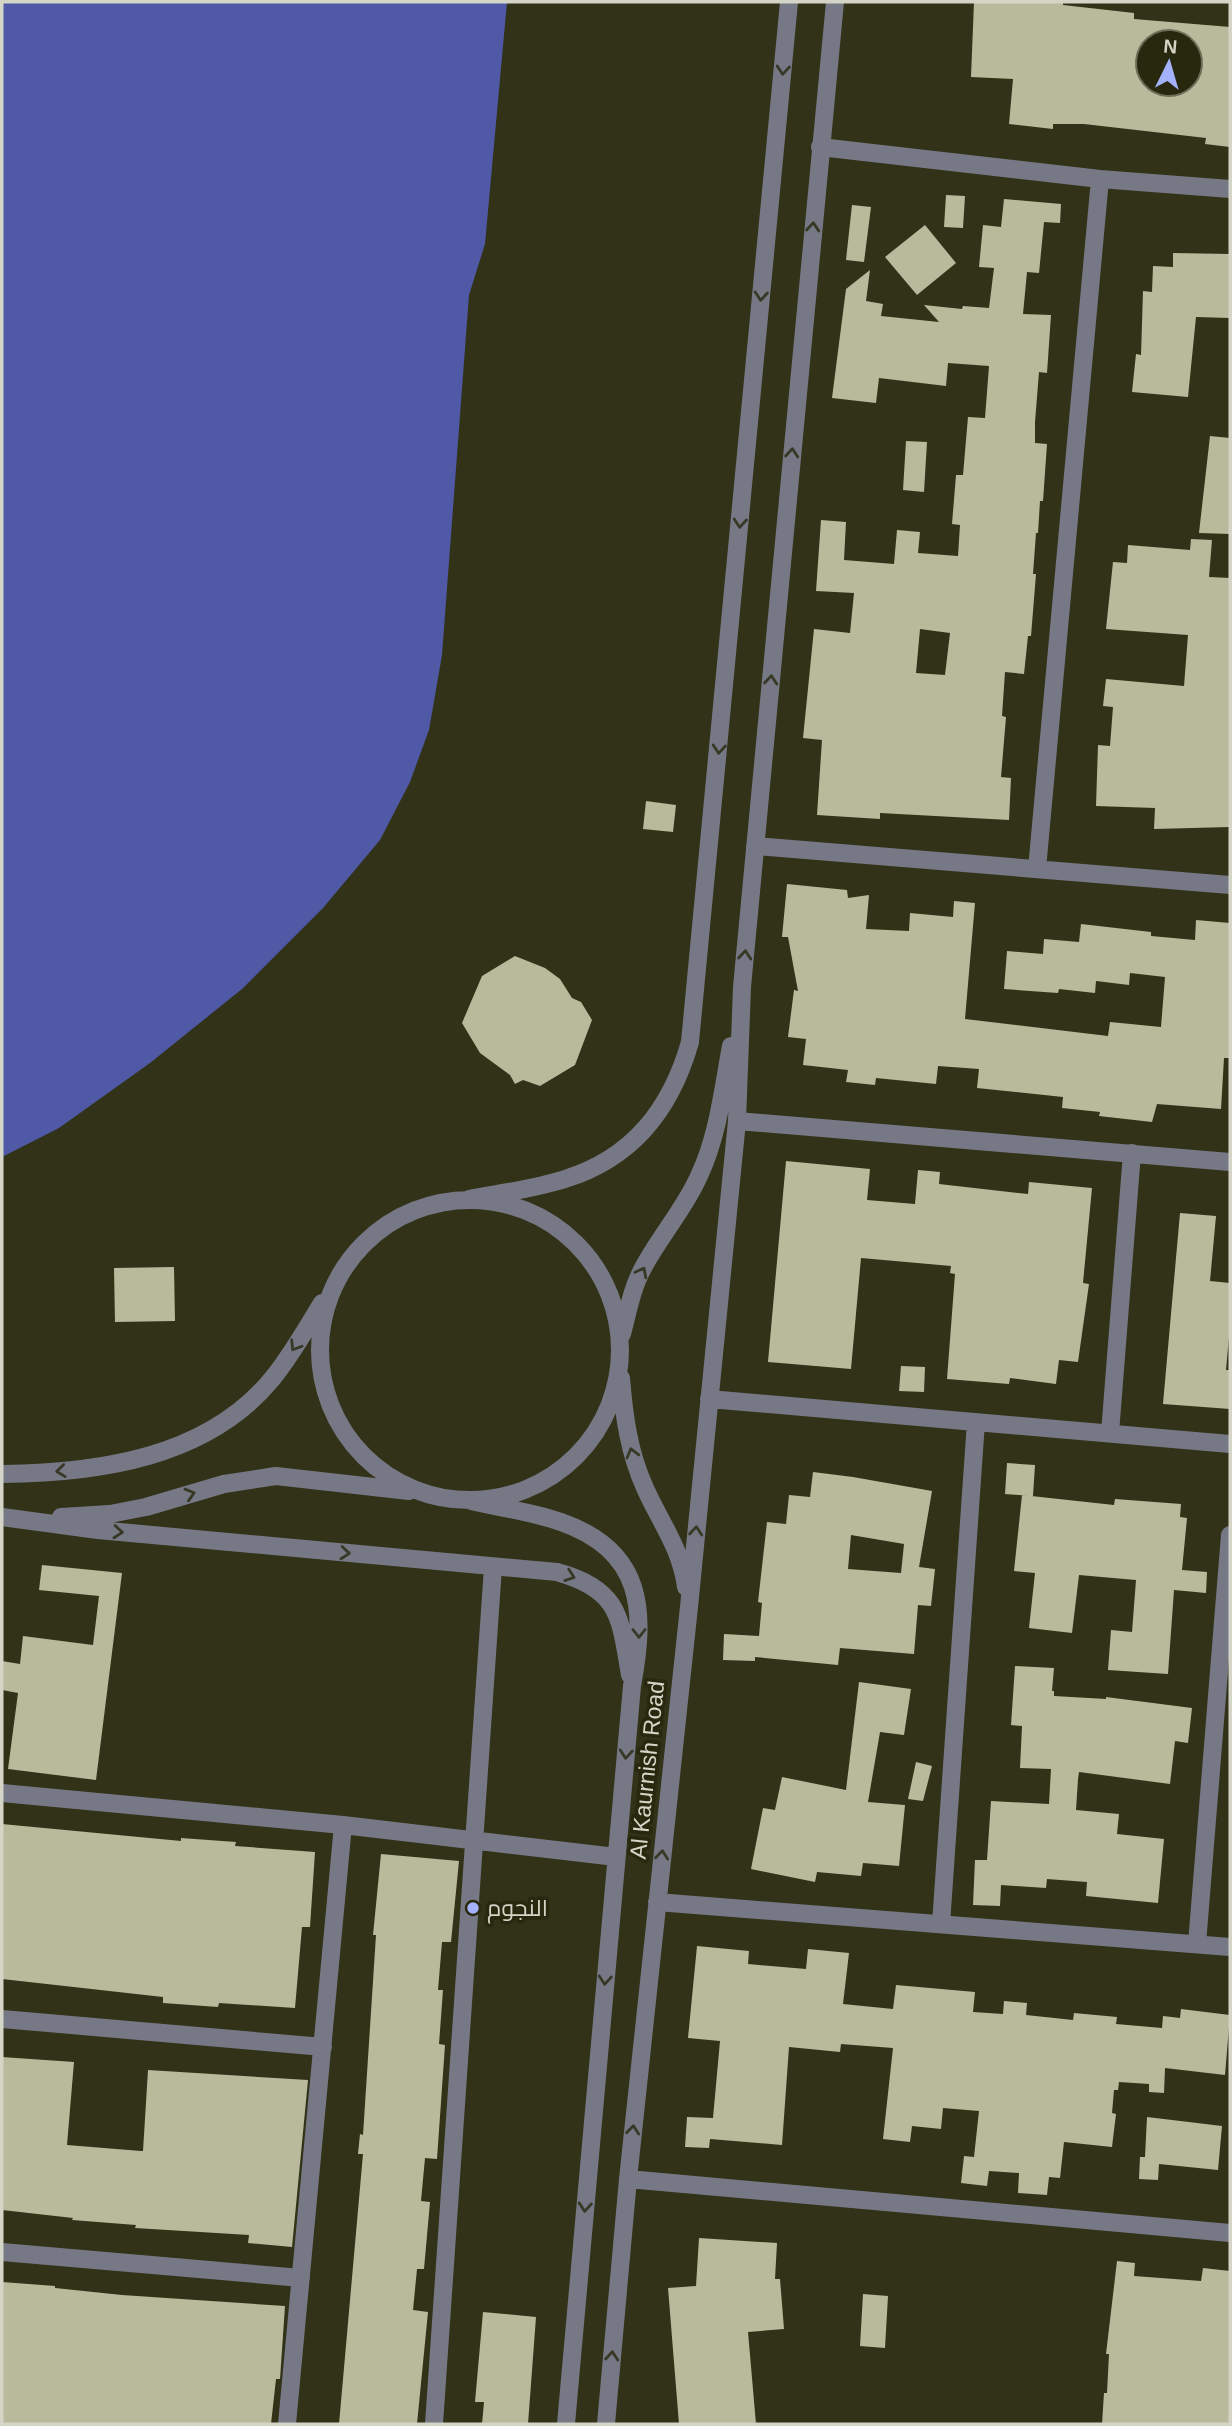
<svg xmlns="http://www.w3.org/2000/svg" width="1232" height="2426" font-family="Arial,Cairo,sans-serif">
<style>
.water{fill:#4f59a6}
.building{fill:#b9ba9c;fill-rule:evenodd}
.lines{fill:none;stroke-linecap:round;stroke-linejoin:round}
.minor{stroke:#767985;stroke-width:18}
.oneway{stroke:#383827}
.poi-dot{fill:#a4b2fc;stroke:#28280f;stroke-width:2.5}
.labels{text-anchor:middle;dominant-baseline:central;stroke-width:7;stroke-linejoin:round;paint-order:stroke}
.street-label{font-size:23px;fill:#d4d5c6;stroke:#28280f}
.poi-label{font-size:23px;fill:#d4d5c6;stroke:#28280f;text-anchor:start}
</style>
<rect width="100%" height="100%" fill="#323219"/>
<path class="water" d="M2 2H507L485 244 469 295 442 655 429 730 410 782 380 840 323 908 242 989 150 1063 59 1128 2 1157Z"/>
<path class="building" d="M974 2H1063V5L1134 13V19L1230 27V147L1205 144 1206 138 1084 124H1053V129L1009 124 1013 79 971 77ZM1148 42H1190V84H1148Z
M946 195 965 196 963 228 944 227Z
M1004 199 1061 204 1060 223 1044 222 1039 273 1027 272 1023 314 1051 315 1047 373 1039 372 1035 422V443L1047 444 1043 501H1040L1038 533H1036L1033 574H1036L1031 636H1028L1024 674 1005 672 1002 716 1006 717 1001 777 1011 778 1009 820 880 813V819L817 815 822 740 803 738 814 629 850 633 854 593 816 591 821 520 846 522 844 560 894 564 897 530 920 532 918 553 958 556 960 525 952 524 956 475H963L968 417 985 418 989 366 948 363 946 386 879 378 876 403 832 398 846 289 870 270 866 301 883 304 881 316 939 322 924 305 962 309 963 306 989 308 994 268 979 267 983 225 1001 227ZM920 629 950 633 945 675 916 673Z
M852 205 871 207 864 262 846 260Z
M925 225 956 263 917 295 885 257Z
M1173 253 1230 254V318L1196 317 1188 397 1132 392 1136 354 1141 355 1143 291 1152 292 1153 266 1173 267Z
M1210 436 1230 438V534L1199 533Z
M906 441 927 442 924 492 903 490Z
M1191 539 1212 540 1209 577 1230 578V827L1154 829 1155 808 1096 806 1098 745 1110 746 1113 707 1103 706 1106 679 1184 686 1188 635 1106 629 1113 562 1127 563 1128 545 1190 550Z
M646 801 676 805 673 832 643 829Z
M787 884 847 890 848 898 869 895 866 929 909 931 910 913 953 917 954 901 975 903 965 1019 1108 1036 1110 1022 1161 1027 1165 977 1130 973 1129 985 1096 981 1095 993 1059 989 1058 993 1004 989 1007 951 1043 954 1044 939 1079 942 1081 924 1151 932V936L1195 940 1196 920 1230 923V1058H1224L1221 1109 1157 1104 1152 1122 1099 1116 1100 1112 1062 1108 1063 1097 977 1088 979 1069 938 1066 936 1084 876 1078 875 1085 846 1082 848 1070 803 1065 806 1039 788 1037 794 990 798 991 788 937H782Z
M515 956 545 968 560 979 572 998 581 1002 592 1020 575 1065 540 1086 523 1080 515 1084 510 1075 480 1053 462 1023 482 976Z
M786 1161 870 1169 867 1200 915 1204 918 1170 940 1172 939 1184 1028 1194 1029 1182 1092 1188 1083 1283 1089 1284 1078 1362 1059 1360 1056 1384 1010 1378 1009 1384 947 1379 955 1274 950 1273 951 1266 861 1258 851 1369 768 1362Z
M1180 1213 1216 1216 1210 1281 1230 1283V1325L1226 1370H1230V1409L1163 1404Z
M174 1267 175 1321 115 1322 114 1268Z
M901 1366 925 1367 924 1392 899 1391Z
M1007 1463 1035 1465 1033 1496 1005 1494Z
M813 1472 853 1477 932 1491 919 1567 935 1569 931 1606 918 1605 914 1654 840 1648 838 1665 755 1657V1661L723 1660 724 1634 759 1636 762 1603 758 1602 767 1522 786 1524 789 1495 810 1497ZM851 1535 904 1544 901 1573 848 1569Z
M1022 1495 1114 1505 1115 1499 1181 1504 1180 1517 1187 1518 1182 1570 1207 1572 1206 1593 1174 1590 1168 1674 1108 1670 1111 1630 1132 1632 1136 1580 1079 1575 1072 1633 1029 1628 1035 1573 1014 1571Z
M42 1565 122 1573 96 1780 8 1769 18 1693 2 1690V1661L20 1664 23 1636 93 1645 99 1596 39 1590Z
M1015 1666 1054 1668 1052 1691H1054V1696L1106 1699V1697L1192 1708 1188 1743 1175 1741 1170 1784 1079 1772 1078 1779 1076 1810 1119 1814 1117 1834 1164 1839 1158 1903 1086 1896 1087 1882 1047 1879 1046 1888 1001 1885 1000 1906 973 1905 975 1860H987L991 1801 1049 1804 1051 1769 1020 1768 1022 1726 1011 1725Z
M859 1682 911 1689 904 1735 880 1732 868 1802 905 1805 899 1866 863 1863 861 1876 817 1872 815 1882 751 1869 763 1808 775 1810 782 1777 846 1790Z
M916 1762 932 1766 923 1801 908 1799Z
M2 1824 181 1841V1838L236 1842 235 1846 315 1852 310 1927H302L295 2008 219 2003 218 2007 163 2003V1997L2 1979Z
M381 1854 459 1861 451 1942H442L438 1990H443L439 2044 445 2045 437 2159 425 2158 421 2201 430 2202 424 2269H417L413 2310 428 2312 417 2424H339L363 2154H358L360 2134 363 2135 376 1935H373Z
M697 1946 749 1951 748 1964 806 1969 808 1949 849 1953 843 2004 893 2009 896 1985 975 1992 973 2012 1003 2014 1004 2001 1027 2003 1026 2015 1073 2020 1074 2013 1117 2017 1116 2024 1162 2028 1163 2016 1180 2018 1181 2009 1230 2015 1225 2075 1165 2068 1164 2093 1149 2092V2084L1119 2082 1118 2090H1114L1112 2113 1116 2114 1112 2147 1064 2142 1060 2178 1049 2177 1047 2195 1018 2193 1019 2173 989 2171 987 2186 961 2183 964 2156 974 2157 979 2111 943 2108 941 2129 912 2126 910 2142 883 2139 893 2048 841 2044 840 2052 789 2047 782 2145 710 2139 709 2148 685 2147 687 2117 713 2118 720 2041 688 2038Z
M2 2057 74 2062 67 2145 141 2151H143L148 2070 308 2080 292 2247 248 2243 249 2235 135 2228 136 2225 72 2220 73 2218 2 2210Z
M1147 2117 1222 2126 1218 2170 1159 2164 1158 2180 1139 2179 1140 2157H1145Z
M699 2238 777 2243 775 2279H780L784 2329 748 2332 756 2424H679L668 2288 696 2286Z
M1117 2261 1135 2263 1134 2276 1201 2281 1203 2268 1230 2271V2424H1102L1104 2393H1107L1109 2354H1106Z
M2 2282 55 2286V2288L122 2295 285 2306 280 2379H276L271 2424H2Z
M863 2294 888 2296 885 2348 860 2346Z
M483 2312 536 2317 528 2424H482L484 2402H475Z"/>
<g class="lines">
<path class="minor" d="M820 147 1100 179 1230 189
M755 846 1230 885
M1037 869 1100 179
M737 1121 1230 1162
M469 1199C501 1193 534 1189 565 1179 633 1158 671 1109 690 1042L789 2
M320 1350a150 150 0 1 1 300 0a150 150 0 1 1-300 0Z
M622 1334C628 1311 632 1288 643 1268 660 1236 685 1208 699 1176 718 1136 723 1089 731 1046
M621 1378C624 1416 629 1453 645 1488 660 1522 681 1548 686 1587
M709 1399 1230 1444
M1110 1433 1132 1153
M2 1474C98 1473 207 1458 272 1379 291 1356 306 1329 322 1303
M471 1501C501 1508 533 1512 561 1522 644 1551 646 1611 632 1686L566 2424
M2 1517 98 1530 557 1572C621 1590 620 1618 630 1675
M61 1517 110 1514 146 1507 224 1484 276 1476 409 1491
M2 1793 343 1825 616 1857
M657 1902 1230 1947
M941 1924 976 1422
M1197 1944 1230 1535
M2 2019 323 2047
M628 2179 1230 2233
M2 2252 301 2278
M287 2424 343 1825
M434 2424 493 1567
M606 2424 628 2179 689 1607 737 1121 742 987 835 2"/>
</g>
<defs><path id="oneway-chevron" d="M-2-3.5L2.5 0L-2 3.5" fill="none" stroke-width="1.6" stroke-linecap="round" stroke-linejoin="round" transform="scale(1.75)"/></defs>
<g class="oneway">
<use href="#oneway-chevron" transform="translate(783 70) rotate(95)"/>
<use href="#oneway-chevron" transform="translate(813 227) rotate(-85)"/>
<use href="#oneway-chevron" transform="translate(761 296) rotate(95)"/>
<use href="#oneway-chevron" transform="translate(792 453) rotate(-85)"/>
<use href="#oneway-chevron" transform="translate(740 523) rotate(95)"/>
<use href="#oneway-chevron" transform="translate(771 680) rotate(-85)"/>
<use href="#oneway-chevron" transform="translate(719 749) rotate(95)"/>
<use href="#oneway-chevron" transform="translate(745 955) rotate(-85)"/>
<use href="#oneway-chevron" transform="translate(642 1272) rotate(-63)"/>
<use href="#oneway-chevron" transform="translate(295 1346) rotate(122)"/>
<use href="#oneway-chevron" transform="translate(632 1453) rotate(-105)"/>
<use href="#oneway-chevron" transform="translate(61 1471) rotate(173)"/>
<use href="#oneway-chevron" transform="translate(190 1494) rotate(-17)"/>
<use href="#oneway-chevron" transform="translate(696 1531) rotate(-85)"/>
<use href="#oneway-chevron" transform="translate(118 1532) rotate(5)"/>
<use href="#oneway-chevron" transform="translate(345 1553) rotate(5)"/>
<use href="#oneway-chevron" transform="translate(570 1576) rotate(19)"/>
<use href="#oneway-chevron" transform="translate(639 1633) rotate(90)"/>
<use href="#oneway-chevron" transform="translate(626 1754) rotate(95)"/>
<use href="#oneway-chevron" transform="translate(662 1855) rotate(-84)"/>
<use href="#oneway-chevron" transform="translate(605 1980) rotate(95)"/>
<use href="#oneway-chevron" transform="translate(633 2130) rotate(-84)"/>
<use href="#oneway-chevron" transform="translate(585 2207) rotate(95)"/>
<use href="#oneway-chevron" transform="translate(612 2356) rotate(-85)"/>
</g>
<circle class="poi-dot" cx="473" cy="1908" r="7"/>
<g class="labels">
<g class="street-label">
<text transform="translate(647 1770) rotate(-84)">Al Kaurnish Road</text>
</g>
<g class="poi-label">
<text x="487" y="1908">النجوم</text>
</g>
</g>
<rect width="1232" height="2426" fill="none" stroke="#d4d5c6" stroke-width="7"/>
<g transform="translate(1169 63) rotate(5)"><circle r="33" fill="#28280f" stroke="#6d6d58" stroke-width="2"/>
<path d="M0-5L12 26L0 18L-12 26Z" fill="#a4b2fc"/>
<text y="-10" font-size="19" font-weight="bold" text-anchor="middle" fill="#d4d5c6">N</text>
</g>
</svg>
